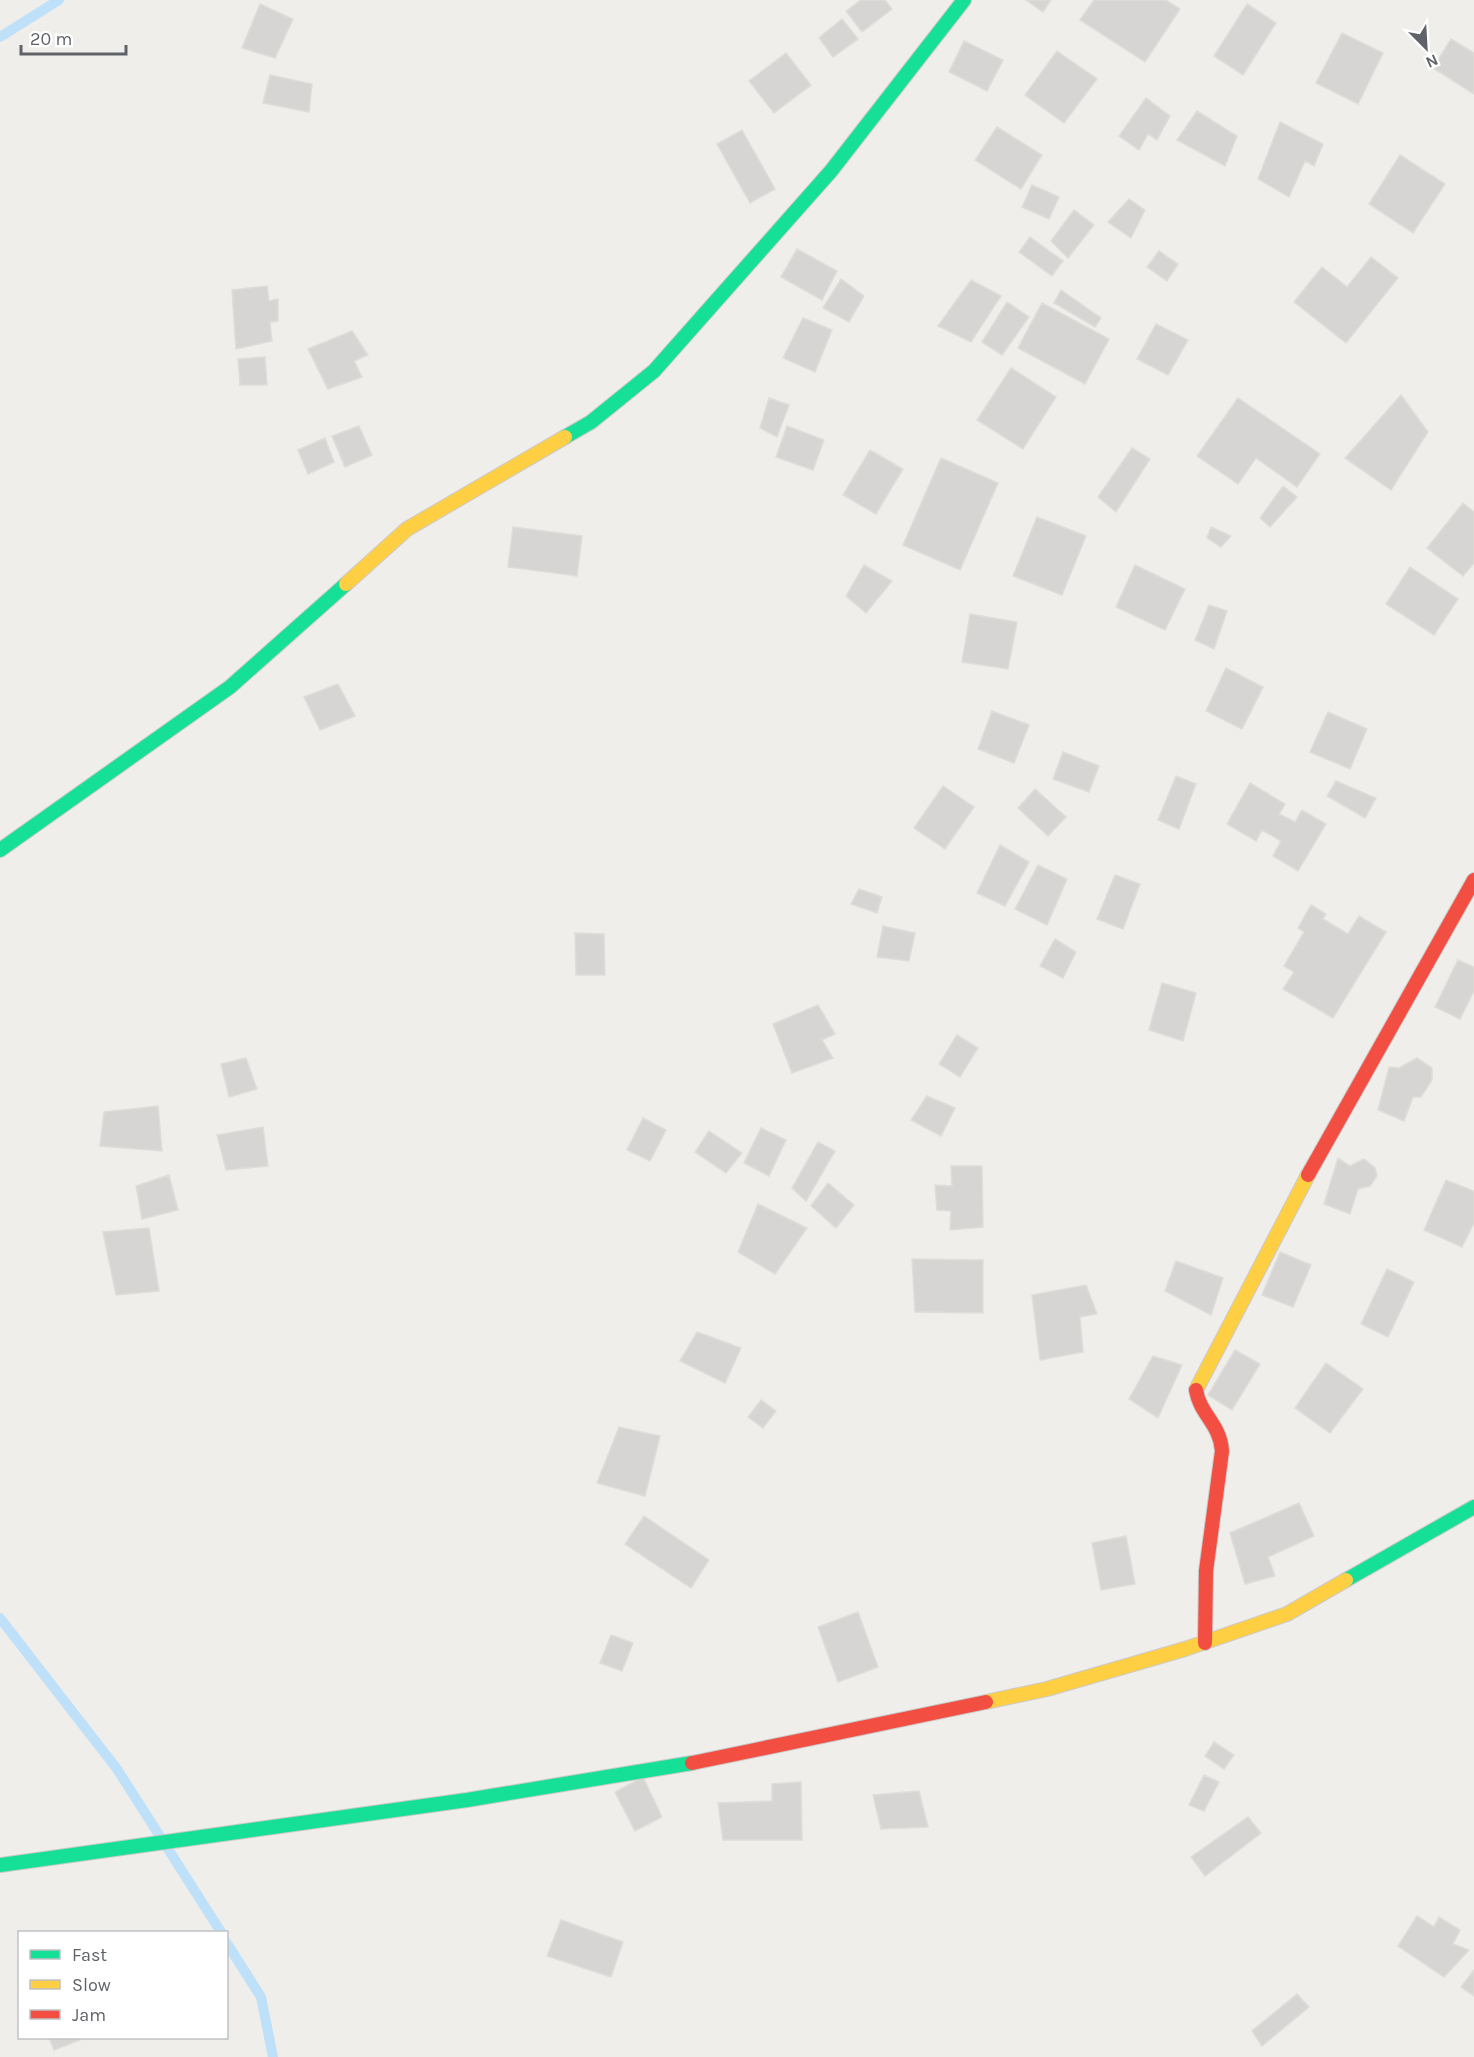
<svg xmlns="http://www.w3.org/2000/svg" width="1474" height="2057" font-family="Karla,sans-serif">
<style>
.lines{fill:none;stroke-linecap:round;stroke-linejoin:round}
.stream{stroke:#bfe0f9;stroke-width:10}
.building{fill:#d6d5d3;stroke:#deddd9;stroke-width:1.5}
.fast-casing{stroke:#cacacb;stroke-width:16}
.slow-casing{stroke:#cacacb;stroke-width:16}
.jam-casing{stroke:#cacacb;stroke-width:16}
.fast{stroke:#16e098;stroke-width:14}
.slow{stroke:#ffcf43;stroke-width:14}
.jam{stroke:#f24e42;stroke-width:14}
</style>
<rect width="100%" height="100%" fill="#efeeea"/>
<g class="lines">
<path class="stream" d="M0 37 59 0
M0 1618 117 1769 221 1932
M226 1942 261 1997 273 2057"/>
</g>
<path class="building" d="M861 0H885L892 9 862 32 846 11Z
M1026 0H1051L1043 12Z
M1094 0H1166L1180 9 1145 62 1080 20Z
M260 4 293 19 275 58 242 48Z
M1247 4 1276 23 1243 75 1214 56Z
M842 19 858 39 833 57 819 38Z
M1342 33 1383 53 1358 104 1316 83Z
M1451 39 1474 53V94L1433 68Z
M964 41 1003 60 987 91 949 72Z
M1057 51 1097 79 1064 123 1025 95Z
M786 53 811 85 774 113 749 81Z
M270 75 312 84 309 112 263 103Z
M1146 98 1170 116 1157 140 1148 134 1139 150 1119 136Z
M1197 111 1237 136 1225 166 1177 140Z
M1280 122 1323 144 1314 166 1305 161 1289 197 1258 179Z
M997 127 1042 155 1021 189 975 160Z
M742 130 775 189 750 203 717 144Z
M1400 155 1445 184 1413 233 1369 204Z
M1032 185 1059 197 1049 219 1022 207Z
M1129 199 1145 210 1131 238 1108 222Z
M1074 210 1094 225 1068 258 1051 241Z
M1030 237 1063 261 1052 276 1019 252Z
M797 249 837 271 822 300 781 277Z
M1159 251 1178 264 1167 281 1147 267Z
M1371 257 1398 278 1346 343 1294 302 1322 267 1347 287Z
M841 279 864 296 849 322 823 308Z
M971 280 1001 296 971 342 938 326Z
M267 286 269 301 278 299V321L270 322 272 341 236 349 232 290Z
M1061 290 1101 318 1095 327 1054 303Z
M1007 302 1029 317 1002 355 982 342Z
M1042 303 1109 339 1085 384 1018 348Z
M803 318 832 330 815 372 783 358Z
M1156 324 1188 340 1168 375 1137 359Z
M352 331 368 355 354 361 362 377 328 389 308 349Z
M265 357 267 385H240L238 359Z
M1011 368 1056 397 1023 449 977 420Z
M1401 395 1428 432 1391 490 1345 458Z
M769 398 789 405 777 437 760 428Z
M1238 398 1320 454 1297 487 1256 458 1238 484 1197 456Z
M359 426 372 455 345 467 332 436Z
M787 426 824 440 813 470 776 457Z
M325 438 334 462 308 474 298 450Z
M1132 448 1150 459 1116 512 1098 497Z
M870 450 903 469 876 514 843 495Z
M941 458 998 483 960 570 903 545Z
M1283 486 1297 497 1270 527 1260 518Z
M1463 503 1474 512V563L1463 576 1427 548Z
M1037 517 1086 536 1062 595 1013 576Z
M513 527 582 536 577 576 508 567Z
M1211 527 1231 536 1221 547 1207 538Z
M864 565 892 581 866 613 846 596Z
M1135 565 1185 589 1165 630 1116 607Z
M1410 567 1458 599 1434 635 1386 604Z
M1209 605 1227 611 1214 649 1195 640Z
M970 614 1017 622 1008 669 962 662Z
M1226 668 1263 687 1242 729 1206 711Z
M338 684 355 716 320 730 304 697Z
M992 711 1029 725 1014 763 978 749Z
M1328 712 1367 729 1350 769 1310 752Z
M1063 752 1099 766 1089 792 1053 779Z
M1176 776 1196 784 1179 829 1158 820Z
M1336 781 1376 798 1365 818 1327 796Z
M1250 783 1285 804 1279 814 1295 822 1302 810 1326 824 1298 871 1273 856 1281 841 1262 830 1256 841 1227 824Z
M943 786 974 807 945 849 914 828Z
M1035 789 1066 817 1048 836 1018 808Z
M1000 845 1029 862 1005 906 977 893Z
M1038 865 1067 879 1047 925 1015 909Z
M1115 875 1140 884 1123 929 1097 919Z
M859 889 882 897 877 913 851 904Z
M1311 905 1326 914 1323 919 1348 934 1359 916 1386 932 1333 1018 1283 989 1294 972 1284 966 1304 932 1298 928Z
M883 926 915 933 909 961 877 957Z
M575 933 604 934 605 975H576Z
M1055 939 1076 952 1063 978 1040 966Z
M1458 960 1474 967V991L1460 1019 1435 1007Z
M1162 983 1196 993 1183 1041 1149 1030Z
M818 1005 835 1034 822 1040 833 1058 792 1073 773 1024Z
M957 1035 978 1048 960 1077 939 1064Z
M246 1058 257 1089 229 1097 221 1064Z
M1417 1058 1432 1068V1080L1421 1097H1413L1404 1121 1378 1110 1389 1067 1399 1068Z
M927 1096 955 1108 941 1136 911 1120Z
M158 1106 162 1151 100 1146 104 1112Z
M643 1118 666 1130 650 1161 627 1150Z
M263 1127 268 1166 226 1170 217 1135Z
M761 1128 786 1140 769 1176 744 1163Z
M709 1131 742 1153 726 1173 695 1152Z
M818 1142 835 1151 806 1201 792 1188Z
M1338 1158 1350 1166 1364 1159 1375 1168 1377 1176 1370 1186 1358 1189 1350 1214 1324 1204Z
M951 1166H982L983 1227 950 1230 951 1211 937 1210 935 1185 952 1186Z
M169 1175 178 1210 142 1219 136 1186Z
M1446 1180 1474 1191V1223L1462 1247 1424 1230Z
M828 1183 854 1205 836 1228 811 1206Z
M758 1204 807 1228 775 1274 738 1252Z
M149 1228 159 1291 116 1295 103 1232Z
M1280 1252 1311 1265 1293 1307 1262 1295Z
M912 1259 983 1260V1313L915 1312Z
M1176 1261 1223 1278 1211 1315 1165 1291Z
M1387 1269 1414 1282 1388 1337 1361 1324Z
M1086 1285 1097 1314 1080 1317 1083 1352 1040 1360 1032 1295Z
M697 1332 741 1348 725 1383 680 1361Z
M1235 1350 1260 1364 1232 1410 1208 1395Z
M1153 1356 1182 1365 1158 1418 1129 1399Z
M1326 1363 1363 1389 1330 1433 1295 1408Z
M761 1400 776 1411 763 1428 748 1417Z
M619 1427 660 1436 645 1496 597 1483Z
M1299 1503 1314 1536 1268 1557 1275 1576 1245 1584 1230 1533Z
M644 1516 709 1560 691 1588 625 1544Z
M1126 1536 1135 1584 1101 1590 1092 1543Z
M858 1612 878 1667 838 1682 818 1627Z
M611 1635 633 1643 622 1671 600 1663Z
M1214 1742 1234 1755 1224 1769 1205 1756Z
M1204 1775 1219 1782 1204 1811 1189 1805Z
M643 1777 662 1817 635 1831 615 1792Z
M801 1782 802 1840H723L718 1803 772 1801V1784Z
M919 1791 928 1827 881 1829 873 1795Z
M1248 1817 1261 1833 1205 1876 1191 1857Z
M1417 1916 1434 1927 1439 1917 1460 1930 1453 1944 1469 1950 1444 1977 1398 1946Z
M561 1920 623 1942 611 1977 547 1956Z
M1474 1970V1996L1461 1987Z
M1297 1994 1309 2007 1262 2046 1252 2031Z
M49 2038H79L80 2040 54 2050Z"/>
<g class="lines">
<g class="fast-casing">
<path id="fast" d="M565 437 591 422 654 371 831 171 964 0
M0 850 230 687 346 584
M1346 1580 1474 1507
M0 1865 467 1800 692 1763"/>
</g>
<g class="slow-casing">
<path id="slow" d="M346 584 407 529 565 437
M1196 1390 1308 1175
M986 1702 1047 1689 1185 1649 1287 1614 1346 1580"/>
</g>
<g class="jam-casing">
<path id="jam" d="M1308 1175 1474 880
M1196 1390C1200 1415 1220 1423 1222 1451L1206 1571 1205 1643
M692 1763 986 1702"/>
</g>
<use href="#fast" class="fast"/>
<use href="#slow" class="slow"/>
<use href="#jam" class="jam"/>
</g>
<rect x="18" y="1931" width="210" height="108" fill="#ffffff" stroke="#bfc1c3" stroke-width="1.5"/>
<rect x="30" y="1950" width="30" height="9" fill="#16e098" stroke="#bfc1c3" stroke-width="1.5"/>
<text x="72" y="1961" font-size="18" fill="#5f6368">Fast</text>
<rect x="30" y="1980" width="30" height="9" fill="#ffcf43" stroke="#bfc1c3" stroke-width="1.5"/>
<text x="72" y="1991" font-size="18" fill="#5f6368">Slow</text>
<rect x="30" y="2010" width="30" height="9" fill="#f24e42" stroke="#bfc1c3" stroke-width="1.5"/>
<text x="72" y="2021" font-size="18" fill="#5f6368">Jam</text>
<g transform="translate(1426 48) rotate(156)" stroke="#ffffff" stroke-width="4.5" paint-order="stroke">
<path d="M0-4.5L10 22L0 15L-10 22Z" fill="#5f6368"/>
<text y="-9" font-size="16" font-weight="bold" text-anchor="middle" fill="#5f6368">N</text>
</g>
<path d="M21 45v9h105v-9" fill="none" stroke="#5f6368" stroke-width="3"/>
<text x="30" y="45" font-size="18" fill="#5f6368" stroke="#ffffff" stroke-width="4.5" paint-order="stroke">20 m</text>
</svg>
